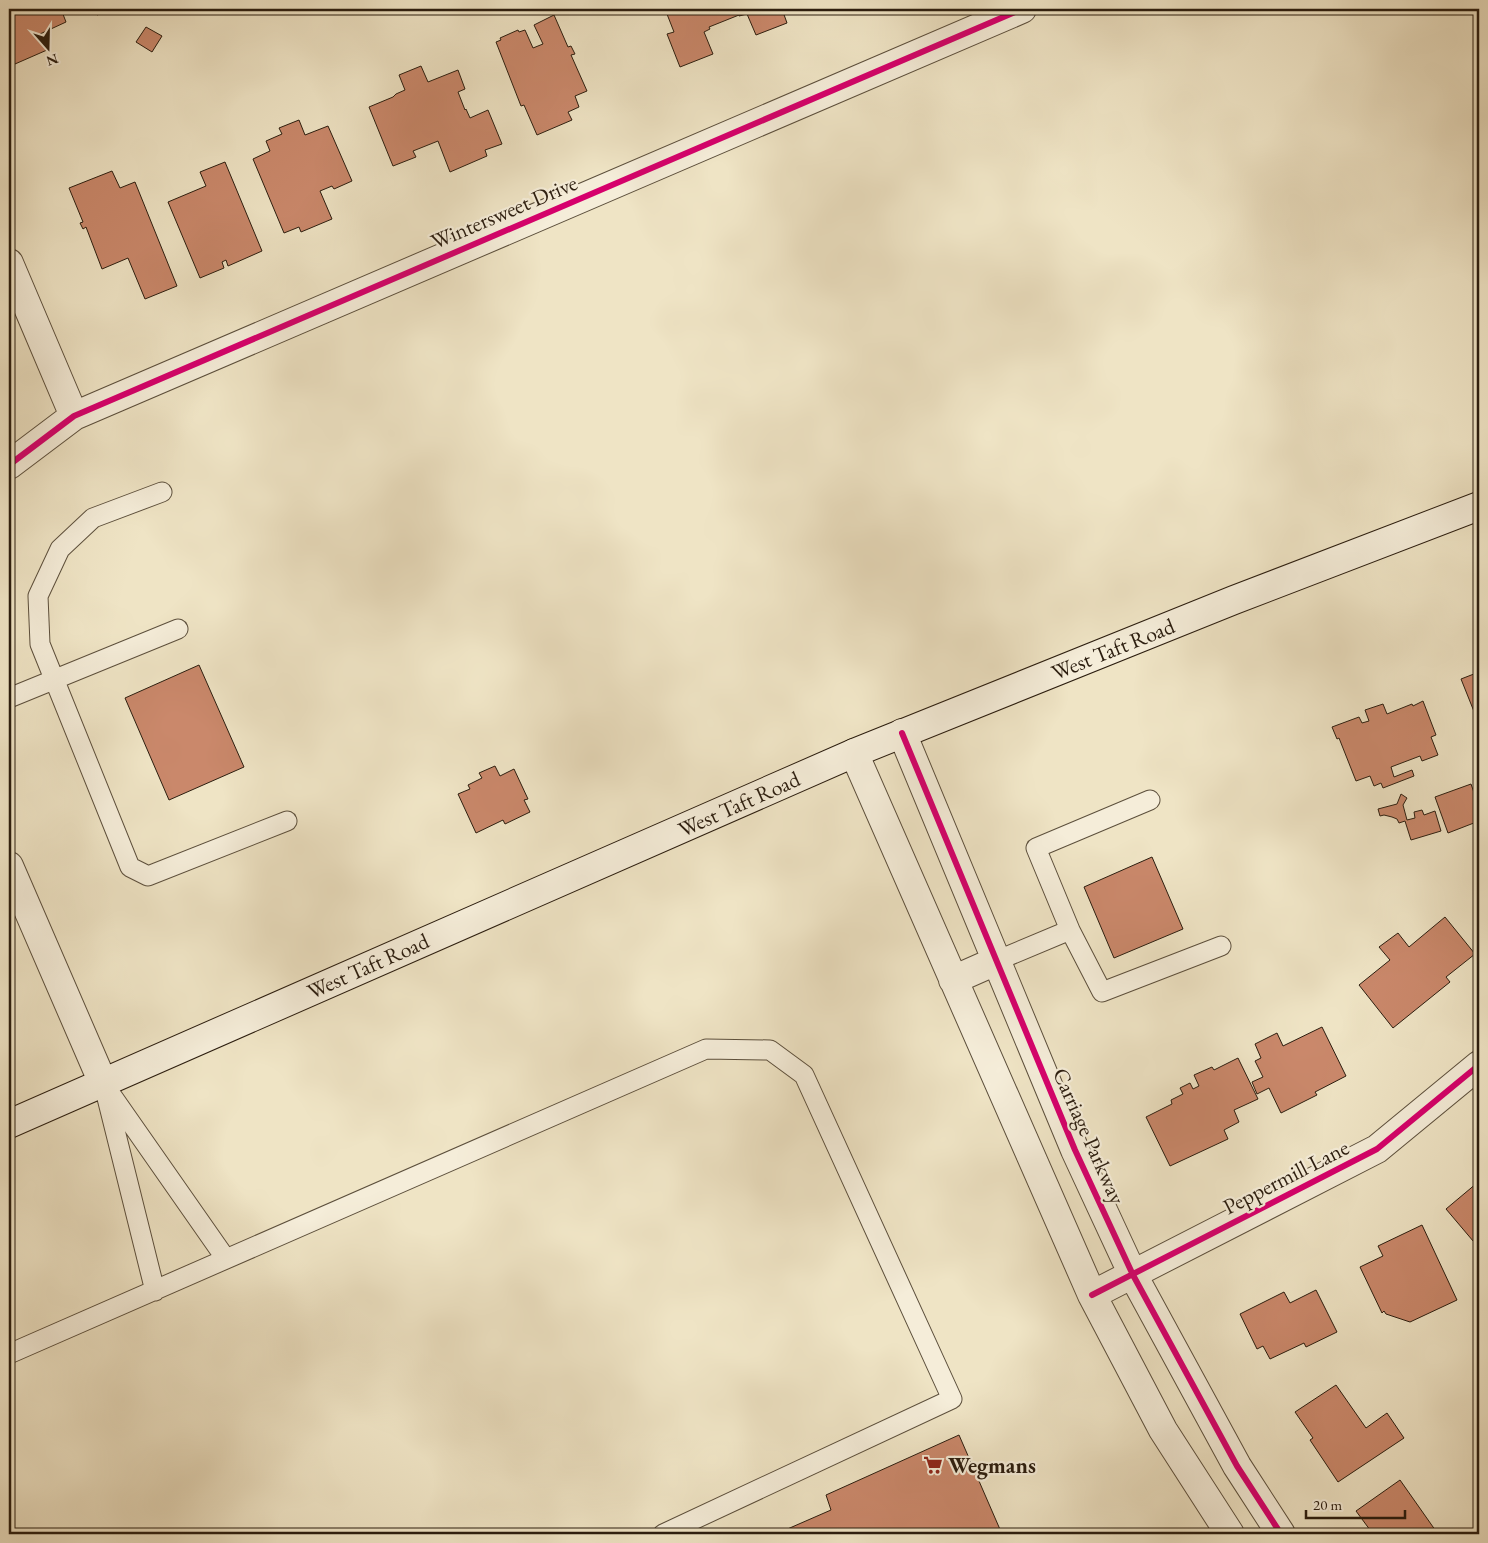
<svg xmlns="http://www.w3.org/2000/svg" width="1488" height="1543" font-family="'EB Garamond',serif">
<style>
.building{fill:#ca886b;stroke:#2b1d0f}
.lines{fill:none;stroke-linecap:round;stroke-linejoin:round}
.service-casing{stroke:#5c4f3c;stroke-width:21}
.minor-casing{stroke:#5c4f3c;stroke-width:30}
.secondary-casing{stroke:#2b1d0f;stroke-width:30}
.service{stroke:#f5edd9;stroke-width:19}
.minor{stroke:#f5edd9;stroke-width:28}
.secondary{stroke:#f5edd9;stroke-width:28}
.cycleway-casing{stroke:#f5edd9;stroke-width:9}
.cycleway{stroke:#d6006c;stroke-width:6}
.labels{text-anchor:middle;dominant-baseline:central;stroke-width:4.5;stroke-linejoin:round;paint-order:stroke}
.street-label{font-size:22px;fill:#2b1d0f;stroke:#f5edd9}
.poi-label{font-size:22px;font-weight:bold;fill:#2b1d0f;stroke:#f5edd9;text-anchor:start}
</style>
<rect width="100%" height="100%" fill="#efe4c5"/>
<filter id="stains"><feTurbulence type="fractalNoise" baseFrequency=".004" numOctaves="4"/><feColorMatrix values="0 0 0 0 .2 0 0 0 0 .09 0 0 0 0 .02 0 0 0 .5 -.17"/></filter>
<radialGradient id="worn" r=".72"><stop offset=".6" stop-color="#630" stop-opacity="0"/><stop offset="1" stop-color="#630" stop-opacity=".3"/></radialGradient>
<path class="building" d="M9 9H61L66 22 40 34 47 50 15 64 9 49Z
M94 9H112L97 15Z
M665 9H782L787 23 756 35 747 14 739 16V15L709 27 710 29 704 32 713 54 680 67 667 34 674 32Z
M554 15 568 47 571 46 575 54 571 55 587 91 575 96 579 107 568 112 572 120 537 135 524 105 521 106 496 42 501 40 500 38 518 30 519 32 525 30 533 48 543 44 534 25Z
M146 27 162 36 152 52 136 42Z
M421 66 428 82 458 70 465 89 458 92 465 110 466 109 470 118 488 110 502 144 485 150 487 156 450 172 438 141 413 151 416 157 393 166 369 107 393 97 396 94 405 90 399 75Z
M299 120 305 135 328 126 352 181 334 189 332 186 320 191 332 219 301 232 299 227 284 233 253 159 270 151 266 141 282 134 279 128Z
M225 162 262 251 228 266 226 260 222 262 224 268 200 278 168 202 206 186 200 172Z
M112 171 120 188 135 182 177 286 145 299 128 258 102 269 86 227 83 229 80 223 83 222 69 188Z
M199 665 244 767 169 800 125 698Z
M1479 672V724L1461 679Z
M1423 701 1436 735 1431 737 1438 755 1422 761 1420 756 1391 767 1394 777 1412 770 1414 776 1383 788 1381 783 1374 786 1370 776 1356 781 1339 738 1337 739 1332 727 1359 717 1362 723 1369 721 1365 710 1383 704 1387 714 1412 704 1413 706Z
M495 766 500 776 514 769 528 799 524 800 530 812 505 824 503 820 476 833 458 794 470 789 468 785 482 778 479 773Z
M1471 784 1479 807V821L1448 833 1435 797Z
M1401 794 1407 798 1403 805 1407 820 1415 818 1414 812 1422 810 1424 815 1435 811 1441 831 1411 840 1405 821 1399 823 1397 819 1392 817 1384 815 1380 816 1378 809 1397 804Z
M1152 857 1183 929 1114 958 1084 887Z
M1445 917 1475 954 1446 977 1450 982 1393 1028 1359 985 1390 960 1379 947 1398 933 1409 947Z
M1322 1027 1346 1076 1315 1092 1317 1095 1281 1113 1269 1088 1257 1094 1252 1082 1263 1077 1255 1061 1261 1058 1255 1044 1277 1033 1283 1046Z
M1238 1058 1258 1099 1234 1110 1239 1122 1224 1130 1228 1139 1170 1166 1146 1117 1172 1104 1171 1100 1183 1094 1180 1088 1190 1083 1193 1089 1199 1086 1194 1075 1212 1067 1214 1070Z
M1477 1183 1479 1186V1248L1446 1209Z
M1422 1225 1457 1300 1410 1322 1386 1314 1384 1311 1382 1313 1360 1267 1383 1256 1378 1246Z
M1316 1290 1337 1332 1306 1347 1304 1343 1270 1359 1263 1346 1257 1349 1240 1314 1284 1292 1290 1303Z
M1336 1385 1366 1428 1387 1413 1404 1438 1338 1482 1310 1440 1313 1438 1295 1412Z
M959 1435 1002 1534H776L831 1510 826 1495Z
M1400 1480 1438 1534H1373L1356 1511Z"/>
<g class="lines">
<g class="service-casing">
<path id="service" d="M162 492 93 518 60 549 38 596 40 644 130 867 148 876 287 821
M9 698 178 629
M1070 930 1102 992 1221 946
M996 961 1070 930 1036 848 1150 800
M103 1083 226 1259
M106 1094 155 1291
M9 1354 706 1049 770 1050 804 1075 952 1399 663 1534"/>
</g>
<g class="minor-casing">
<path id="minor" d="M9 263 74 416
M9 465 74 416 1022 9
M902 733 1075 1150 1133 1275 1237 1466 1281 1534
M854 753 1092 1295 1163 1430 1230 1534
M9 866 103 1083
M953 980 996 961
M1092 1295 1377 1149 1479 1065"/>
</g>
<g class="secondary-casing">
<path id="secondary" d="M9 1124 854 753 1234 600 1479 506"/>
</g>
<use href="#service" class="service"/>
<use href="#minor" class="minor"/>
<use href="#secondary" class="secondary"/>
<g class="cycleway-casing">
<path id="cycleway" d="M9 465 74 416 1022 9
M902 733 1075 1150 1133 1275 1237 1466 1281 1534
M1092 1295 1377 1149 1479 1065"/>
</g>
<use href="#cycleway" class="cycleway"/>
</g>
<defs>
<g id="supermarket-bare" transform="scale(1.5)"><path d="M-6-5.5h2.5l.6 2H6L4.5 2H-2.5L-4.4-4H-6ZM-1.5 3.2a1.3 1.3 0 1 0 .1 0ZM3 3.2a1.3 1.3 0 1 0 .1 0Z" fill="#8f2418" stroke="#f5edd9" stroke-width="2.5" paint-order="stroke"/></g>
</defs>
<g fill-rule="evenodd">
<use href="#supermarket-bare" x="933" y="1465"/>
</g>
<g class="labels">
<g class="street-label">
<text transform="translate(504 212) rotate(-23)">Wintersweet Drive</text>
<text transform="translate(1113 649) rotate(-22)">West Taft Road</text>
<text transform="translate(739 804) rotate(-24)">West Taft Road</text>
<text transform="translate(368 966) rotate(-24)">West Taft Road</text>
<text transform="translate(1089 1136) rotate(66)">Carriage Parkway</text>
<text transform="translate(1286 1177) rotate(-27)">Peppermill Lane</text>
</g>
<g class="poi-label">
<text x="948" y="1465">Wegmans</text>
</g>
</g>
<rect width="1488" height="1543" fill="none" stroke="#efe4c5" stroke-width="30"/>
<rect x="10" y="10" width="1468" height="1523" fill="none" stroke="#2b1d0f" stroke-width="2.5"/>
<rect x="15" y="15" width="1458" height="1513" fill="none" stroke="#2b1d0f"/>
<g transform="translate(48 48) rotate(160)" stroke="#f5edd9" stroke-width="4" paint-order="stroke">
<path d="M0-4L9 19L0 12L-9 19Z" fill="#2b1d0f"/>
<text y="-8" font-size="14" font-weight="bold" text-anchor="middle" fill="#2b1d0f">N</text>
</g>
<path d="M1306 1510v8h99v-8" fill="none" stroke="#2b1d0f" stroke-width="2.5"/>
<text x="1313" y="1510" font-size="15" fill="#2b1d0f" stroke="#f5edd9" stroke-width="4" paint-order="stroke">20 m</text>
<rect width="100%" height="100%" filter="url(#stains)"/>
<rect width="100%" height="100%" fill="url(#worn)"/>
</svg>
